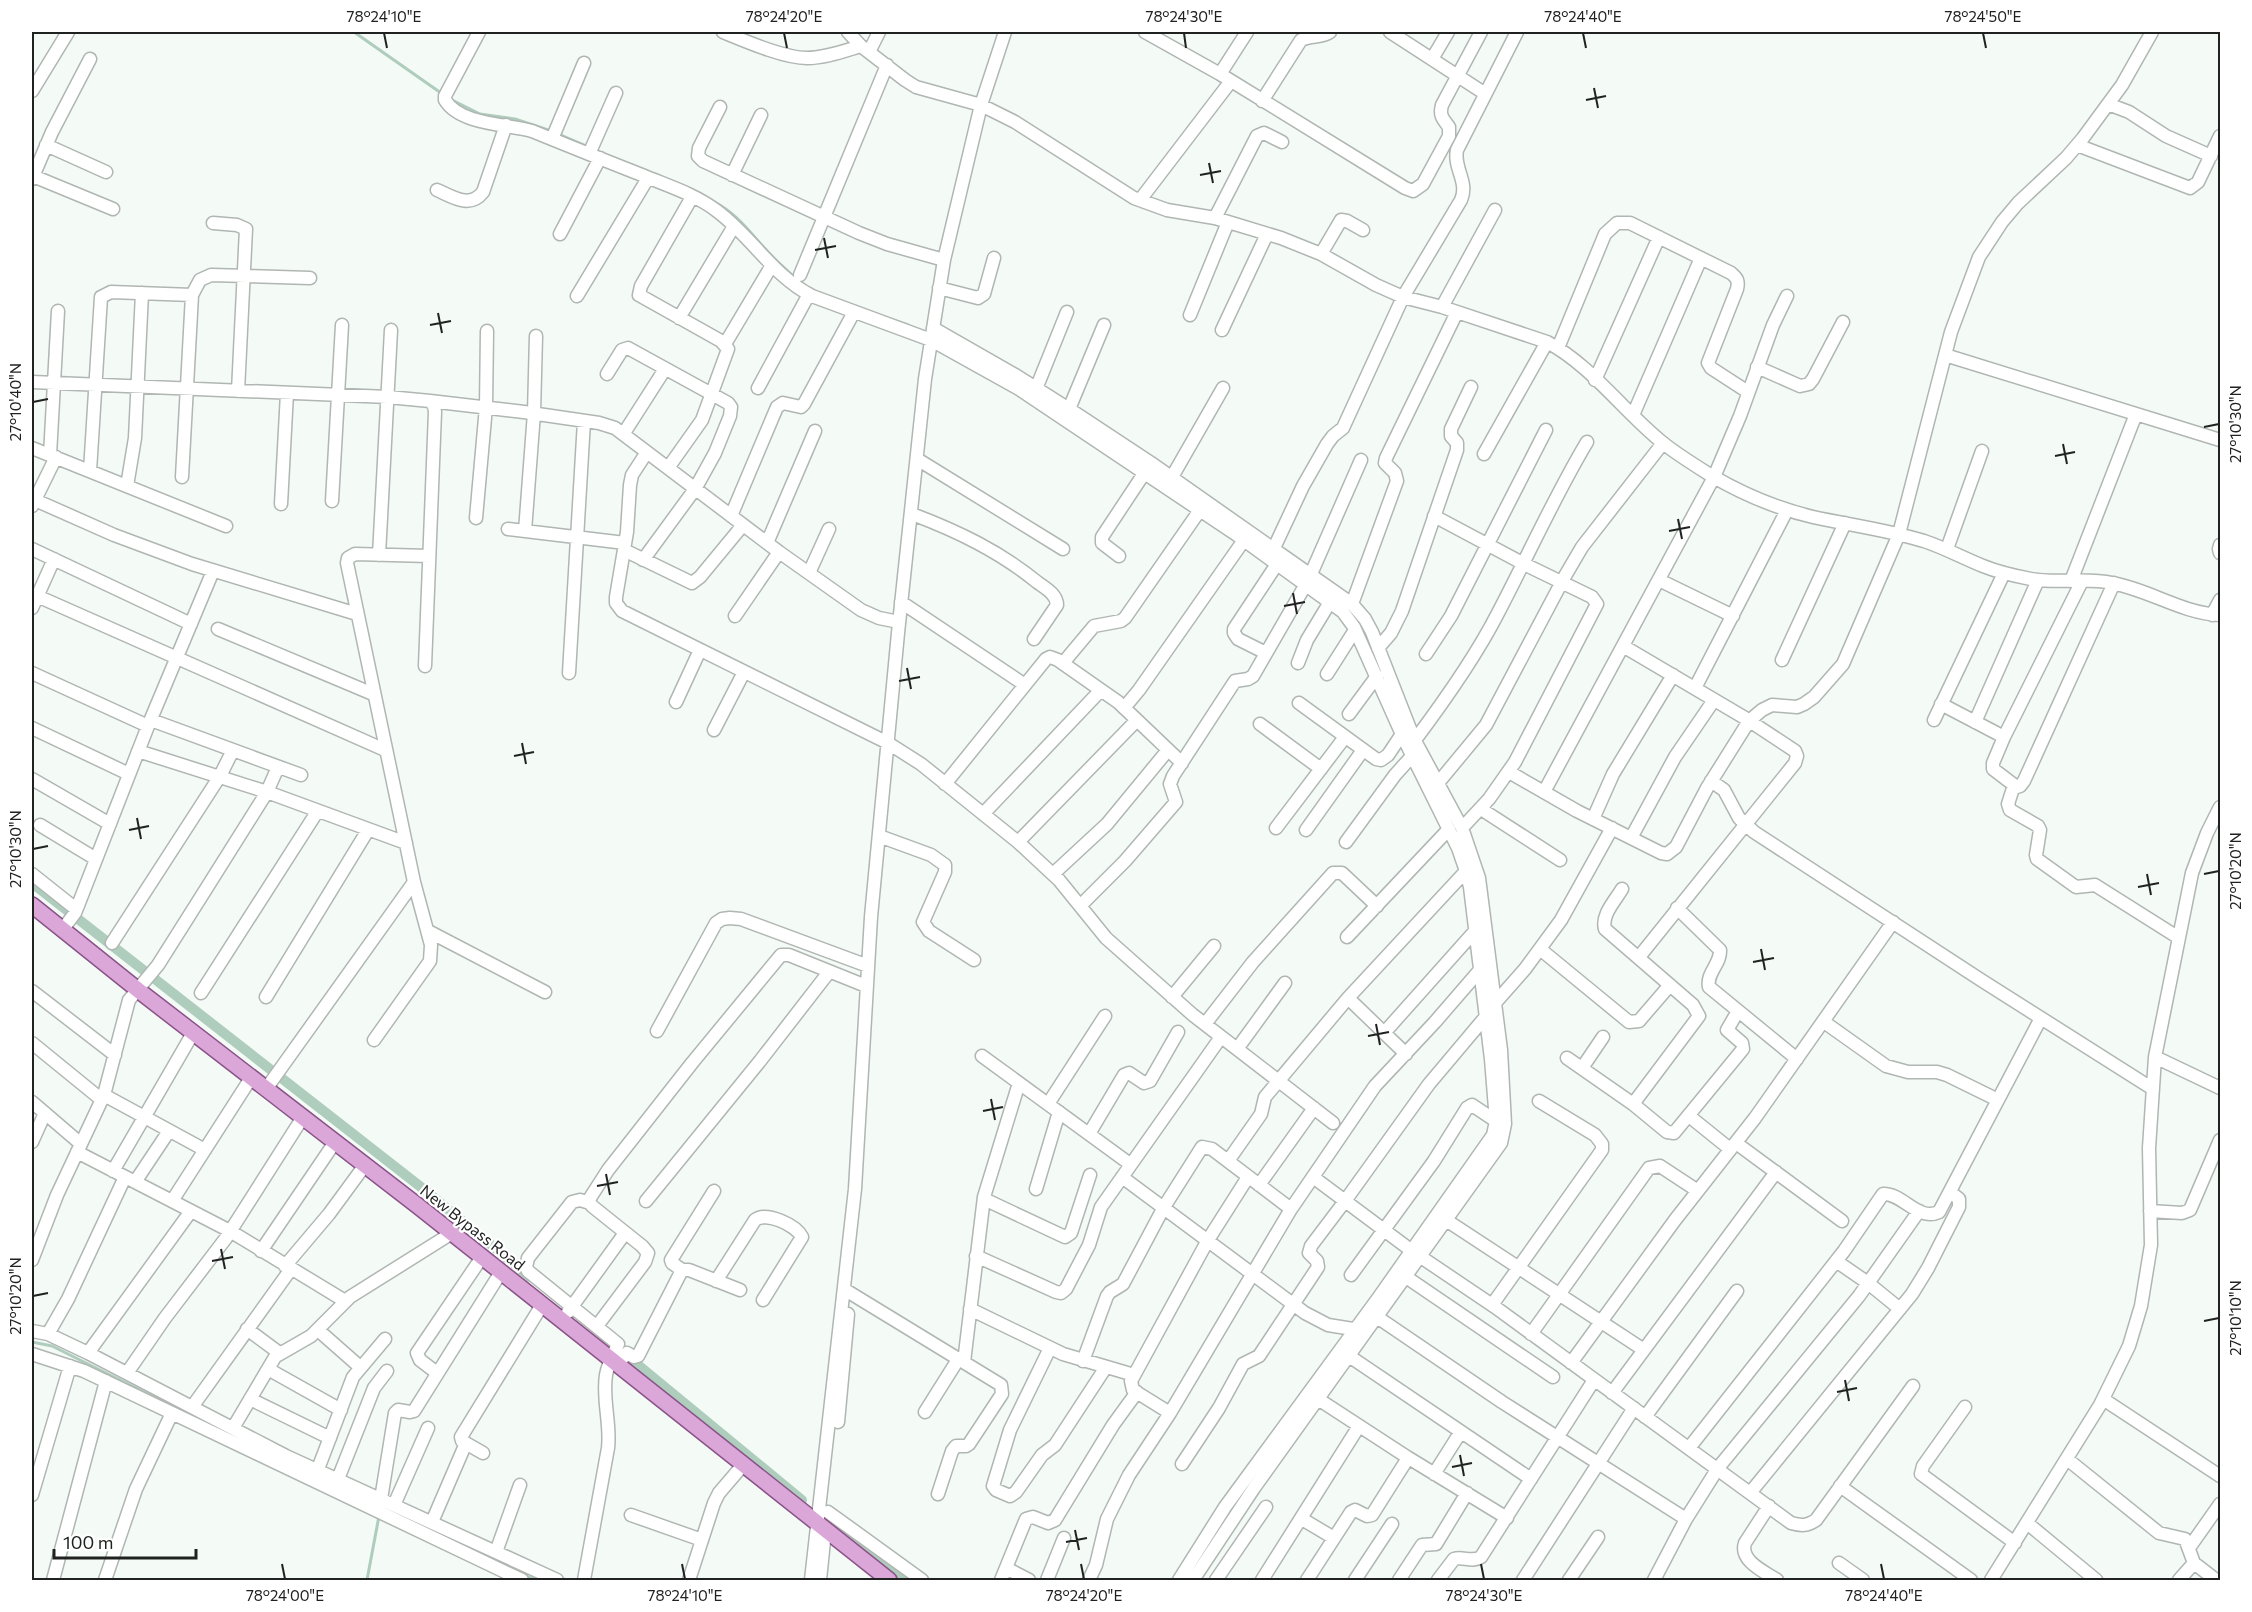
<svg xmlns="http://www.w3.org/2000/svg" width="2252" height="1612" font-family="Commissioner,sans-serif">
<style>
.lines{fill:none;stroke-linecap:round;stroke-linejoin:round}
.stream{stroke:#aecdbc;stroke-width:3}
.canal{stroke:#aecdbc;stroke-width:10}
.minor-casing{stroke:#b0b6b2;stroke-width:15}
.major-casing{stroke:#8a5388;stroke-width:18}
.minor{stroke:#fff;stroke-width:12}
.major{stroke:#dba7d9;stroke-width:15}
.ticks{fill:none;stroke:#202221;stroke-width:2}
.labels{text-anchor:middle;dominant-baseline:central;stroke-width:4.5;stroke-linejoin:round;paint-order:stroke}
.street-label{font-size:16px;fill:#202221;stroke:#fff}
.neatline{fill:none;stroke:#202221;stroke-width:2}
.ticks-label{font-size:15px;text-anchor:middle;fill:#202221}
</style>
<rect width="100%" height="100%" fill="#f4faf6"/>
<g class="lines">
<path class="stream" d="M354 32 441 93
M450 99 480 114 515 119 551 131
M558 134 588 147
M714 202C737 213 751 234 769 253 777 262 787 270 796 279
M890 319 908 325
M1350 612 1360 624 1370 648
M32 1342 52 1346 188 1414
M397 1513 413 1521
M524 1575 536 1580
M367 1580 379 1516"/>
<path class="canal" d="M32 883 426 1191 530 1277
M626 1355 802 1500
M838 1527 908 1580"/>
<g class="minor-casing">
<path id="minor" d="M479 32 445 96V100C460 125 507 124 532 131 569 146 606 161 642 175 668 186 695 194 717 211 752 237 772 275 812 296L931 340 1019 389 1234 533 1343 612 1354 627 1404 739 1458 848 1466 871 1470 887 1491 1059 1496 1121 1493 1135 1379 1297 1225 1507 1179 1580
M723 32C745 41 784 58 807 58 825 58 844 51 861 46
M848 32 861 46 905 80 916 87 981 105 1015 122 1134 198 1167 210 1215 218 1281 238 1321 254 1376 285 1403 297 1442 307 1547 342C1591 365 1624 412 1663 443 1678 455 1696 466 1712 476 1743 494 1779 509 1813 517 1850 525 1888 530 1924 541 1945 548 1963 558 1983 566 1998 572 2015 576 2031 579 2058 584 2085 577 2112 583 2150 590 2181 613 2220 615
M1145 32 1220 74 1405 188 1413 191 1423 184 1449 136V127C1443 119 1439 116 1442 105L1481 32
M1390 32 1484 93
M869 52 879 32
M1432 59 1448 32
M1220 74 1247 32
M32 91 68 32
M1262 101 1301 40C1311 35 1322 38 1330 32
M2108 104 2129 112 2166 136 2211 156
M720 107 699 148 698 156 703 161 859 233 887 244 944 260
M552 139 584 63
M46 145 106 172
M2077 145 2190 188 2198 182 2220 136
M589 154 616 93
M732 175 761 115
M33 176 113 209
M32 179 52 132 90 59
M437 190C453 197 470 209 483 192L506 125
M1140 200 1231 81
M1215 218 1257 136 1264 133 1282 142
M213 223 237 225 246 229 238 391
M560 234 600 158
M1321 254 1341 220 1347 221 1363 230
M800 275 887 65
M939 288 978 298 984 294 994 258
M577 296 648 178
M1442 307 1495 210
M1190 315 1228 222
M679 318 734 226
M933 328 1017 376 1080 416 1151 463 1352 604 1365 619 1372 632 1414 739 1462 828 1479 878 1501 1050 1505 1124 1501 1143 1254 1488 1193 1580
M1222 330 1267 234
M725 344 772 265
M1558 348 1605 234 1617 223H1630L1731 273C1737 278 1739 281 1737 289L1708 363 1711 368 1748 392
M1945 355 2220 440
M1757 367 1800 386 1809 384 1813 379 1843 322
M607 374 622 350 628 348 728 403 731 407 730 416 715 453 695 489 643 560
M1595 380 1659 237
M32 382 388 397 430 401 434 406 435 412 425 666
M758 388 809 294
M1036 389 1067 312
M430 401 524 412 599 423 615 428 779 552 861 610 879 618 899 622
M1069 409 1104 325
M1633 415 1701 258
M624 433 665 369
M32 448 226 526
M647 452 632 475 630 485 627 532 616 597V603L622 611 888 743 921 764 1018 842 1059 880 1106 938 1193 1015 1333 1123
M1484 454 1547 342
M50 455 58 311
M917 459 1063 549
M668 468 702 420 728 349 721 341 639 295 641 286 692 197
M90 471 101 297 111 292 192 295
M182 477 192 295 200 280 211 275 310 278
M1172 477 1223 388
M127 486 135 438 142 293
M35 500 114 535 192 564 357 614
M332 501 342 325
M281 504 287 393
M32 506 56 457
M912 514C957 531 999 551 1037 582 1045 588 1057 594 1057 605L1034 639
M731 516 777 407 783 403 801 407 804 404 854 312
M1434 516 1524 564 1592 597 1597 604 1515 762 1489 799 1462 828
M476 518 486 407 487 331
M508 529 625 543
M525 531 534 413 536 336
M767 543 815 431
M2220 545 2219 549 2220 553
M1274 548 1303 486 1327 444 1333 436 1343 428 1403 297 1461 200C1469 182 1453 168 1457 150L1517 32
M32 549 191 624
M1947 549 1982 451
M624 550 692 583 700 577 743 525
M379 555 391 330
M1119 556 1102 543V537L1145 472
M809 573 829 529
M1311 574 1361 460
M1659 580 1733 616
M2071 581 2136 414
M2082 581 2004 737 1993 763V769L2014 785 2008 804 2010 810 2038 826 2040 830 2036 855 2037 859 2076 887 2095 885 2179 938
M37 596 385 750
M901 602 1025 685
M1352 604 1397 481 1395 473 1385 463 1386 458 1457 312
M32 608 54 559
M2212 615 2220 600
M735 616 779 552
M218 629 373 694
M1623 646 1745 718 1795 751 1797 756 1795 763 1639 957
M1378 648 1391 633 1402 611 1457 450V443L1451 436V429L1471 387
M1266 653 1238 639 1234 633V629L1277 564
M1426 654 1451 616 1546 430
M1782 660 1845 523
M1063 663 1094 626 1121 621 1125 618 1200 510
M1298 663 1307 640 1330 602
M32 673 148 726
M569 673 584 421
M1327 674 1355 630
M1695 688 1787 510
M676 702 700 650
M1299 703 1376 759 1381 760 1388 755 1402 734
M1941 704 2004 737
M1124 708 1139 690 1244 540
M1349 714 1377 676
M151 720 301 775
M1934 720 2004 573
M1975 722 2038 580
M1260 724 1321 769
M32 728 129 774
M714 730 744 672
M1415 740C1445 700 1475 658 1498 613 1528 556 1554 497 1587 442
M138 751 267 792 406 843
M1509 772 1577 811 1661 853 1667 854 1676 847 1707 788 1749 721 1762 710 1772 705 1797 707 1804 704 1814 697 1843 664 1899 534 1951 332 1979 257 2002 222 2018 203 2066 158 2083 138 2122 85 2152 32
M32 779 110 824
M1711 781 1724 790 1739 818 1754 832 1981 980 2153 1089
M1438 783 1486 725 1565 576 1582 547 1663 443
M945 784 1046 659 1050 657 1058 660 1118 702 1182 763
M2014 788 2020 786 2024 781 2114 583
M1544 792 1714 477 1740 416 1773 325 1787 296
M1481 809 1560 860
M983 814 1101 690
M1593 819 1613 774 1673 675
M40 825 96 859
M1276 828 1345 737
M1306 830 1363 750
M879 836 931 855 945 865V872L923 922 929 931 974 960
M1631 838 1675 757 1714 700
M1018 842 1137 720
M1346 842 1395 775 1413 755
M32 874 76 909
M1053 874 1107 824 1168 750
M1622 889C1615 901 1601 915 1605 929L1693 1005 1699 1016 1633 1104
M1080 906 1125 861 1176 802 1170 784 1173 776 1235 681 1248 679 1253 676 1306 584
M1677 908 1720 950C1721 964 1706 973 1709 987L1797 1059
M63 929 75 913 79 903 148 726 213 571
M428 931 545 992
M1347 937 1449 829
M112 943 220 776 233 750
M1540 949 1629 1022 1639 1021 1670 985
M32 991 115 1055
M201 993 317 812
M266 997 368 830
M1172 997 1214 946
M1348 998 1406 1054
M1495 1003 1525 969 1561 920 1612 828
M1824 1022 1886 1066 1908 1072H1937L1947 1075 1998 1100
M1205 1024 1253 962 1333 873H1342L1377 906
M657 1031 716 923 722 919 730 918 741 919 868 966
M1384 1033 1475 931
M374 1040 430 961 431 945 414 882
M32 1043 102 1100
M1237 1049 1285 983
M982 1056 1130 1164
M2155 1057 2220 1088
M1567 1058 1633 1104 1667 1132 1674 1133 1743 1049 1742 1043 1727 1030 1738 1011
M1582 1068 1603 1037
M266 1089 414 882 347 563 348 558 355 554 429 556
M104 1095 205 1150
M32 1102 81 1144
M1048 1104 1105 1016
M1689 1116 1730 1149
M1089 1134 1124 1075 1129 1073 1144 1083 1150 1081 1178 1032
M32 1142 45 1113
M1736 1143 1842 1221
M77 1152 230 1231 345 1301
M1228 1161 1261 1114 1265 1097 1348 998 1466 871
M113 1171 193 1033
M1122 1177 1305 1313 1328 1325 1353 1329 1359 1333
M1313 1177 1412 1251 1495 1307 1791 1523C1802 1526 1807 1526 1816 1520L1913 1386
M135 1182 169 1131
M1259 1185 1314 1108
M1036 1189 1059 1112
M984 1199 1065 1237 1071 1233 1090 1175
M172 1201 251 1078
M646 1201 760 1061 829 972
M2150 1211 2182 1213 2190 1210 2220 1140
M1446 1220 1644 1350
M261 1251 335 1142
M976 1256 1056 1292 1061 1293 1066 1289 1089 1245 1101 1207 1221 1037
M32 1260 57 1195 104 1095 129 1000 158 965 206 889 267 792 278 767
M1836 1261 1868 1283 1900 1309
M285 1266 329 1214 365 1165
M682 1270 672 1263 671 1260 714 1191
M1351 1275 1434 1161 1467 1108 1472 1105 1496 1121
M1406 1277 1553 1377
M716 1281 755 1220C766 1211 796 1225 802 1237L763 1300
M847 1291 1001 1385 1002 1394 969 1444 966 1446H956L952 1451 938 1494
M1492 1305 1602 1150V1144L1595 1135 1539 1101
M970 1309 1063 1354 1134 1375
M568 1312 625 1233
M1377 1317 1502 1402 1686 1519
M597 1326 645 1262 648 1253 642 1246 592 1206 589 1201 590 1198 608 1170 692 1063 781 955H789L866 986
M318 1330 360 1367
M32 1331 48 1334 88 1353 286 1456 557 1580
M48 1334 68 1299 125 1177
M1531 1334 1649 1168 1660 1166 1698 1191
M1050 1348 1010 1430 993 1486 996 1490 1010 1496 1016 1492 1042 1455 1055 1445 1106 1367
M88 1353 191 1211
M32 1354 84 1371 522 1580
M278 1355 311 1336 350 1297 452 1233
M1349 1356 1531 1479
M1083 1361 1107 1296 1110 1292 1123 1284 1164 1207 1202 1147 1212 1149 1291 1209
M964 1362 984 1197 1019 1083
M1571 1363 1675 1220 1755 1118 1893 922
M617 1365 627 1353 634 1357 638 1356 682 1270H689L740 1290
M268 1369 341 1410
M127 1373 165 1318 226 1238 303 1117
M437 1373 420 1360 417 1353 482 1257
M1612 1393 1776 1172
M250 1399 330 1438
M1318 1399 1407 1457 1507 1518
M2103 1399 2220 1476
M192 1407 291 1269
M1965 1407 1923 1466 1921 1474 2015 1543
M925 1412 959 1358
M1170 1413 1133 1390 1131 1381 1208 1240 1248 1177
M1645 1417 1737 1291
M838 1422 848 1314
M233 1428 278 1352 247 1329
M1689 1448 1844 1251 1883 1194C1903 1193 1918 1222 1939 1212L2041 1018
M483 1453 462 1441 461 1437 542 1305
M2067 1459 2159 1533 2185 1539 2194 1563 2216 1580
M1182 1464 1219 1408 1243 1364 1259 1356 1318 1267 1317 1261 1309 1253 1311 1246 1345 1201 1429 1084 1488 1014
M318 1469 353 1377 385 1339
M1434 1474 1460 1433
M338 1479 374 1388 387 1371
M1840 1486 1971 1580
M1750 1493 1912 1294 1928 1268 1959 1207V1199L1950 1192
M32 1495 70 1366
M381 1499 395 1413 398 1410 410 1412 414 1411 501 1272
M394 1505 428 1428
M1769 1506 1745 1543C1739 1561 1765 1572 1777 1580
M828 1512 922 1580
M631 1515 702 1540
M1302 1519 1334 1538
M432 1522 466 1443
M2027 1523 2096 1580
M2189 1548 2220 1504
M496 1552 520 1485
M1839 1563 1863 1580
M1006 1568 1029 1580
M53 1580 106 1381
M105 1580 136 1489 172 1413
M584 1580 608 1448C611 1424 602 1399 606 1375 608 1363 614 1354 618 1344L528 1271 526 1267 528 1258 572 1202 580 1200 590 1203
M689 1580 714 1503 719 1493 743 1465
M811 1580 855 1189 871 917 898 633 925 379 944 260 981 105 1005 32
M820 1580 825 1531
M1001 1580 1026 1519 1033 1517 1048 1523 1055 1520 1113 1425 1137 1392
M1047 1580 1064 1538
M1089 1580 1096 1565 1107 1519 1129 1475 1170 1413 1291 1209 1375 1086 1435 1022 1480 970
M1216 1580 1266 1507
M1262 1580 1359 1426
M1307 1580 1351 1512 1355 1510 1367 1516 1372 1515 1408 1458
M1355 1580 1392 1524
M1399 1580 1422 1545 1436 1544 1467 1493
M1438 1580 1454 1559C1463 1556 1472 1563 1481 1557L1594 1380
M1523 1580 1634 1408
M1569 1580 1598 1537
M1654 1580 1686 1519 1718 1468 1859 1296 1919 1211
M1991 1580 2100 1405 2129 1346 2141 1306 2151 1245 2149 1148 2155 1057 2192 873 2207 833 2220 807
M2179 1580 2194 1563"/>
</g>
<g class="major-casing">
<path id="major" d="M32 905 138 990 418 1206 889 1580"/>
</g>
<use href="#minor" class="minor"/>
<use href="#major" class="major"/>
</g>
<path class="ticks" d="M384 33 387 48M784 33 787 48M1184 33 1186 48M1583 33 1586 48M1983 33 1986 48M1594 88 1598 108M1586 100 1606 96M1209 163 1213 183M1200 175 1221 171M824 238 828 258M815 250 836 246M438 313 442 333M430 325 451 321M33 402 48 399M2204 427 2219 424M2063 444 2067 464M2055 456 2075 452M1678 519 1682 539M1669 531 1690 527M1293 593 1297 614M1284 606 1305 602M907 668 911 689M899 681 920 677M522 743 526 764M514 756 534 752M137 818 141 839M129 830 149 826M33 849 48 846M2147 874 2151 895M2204 874 2219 871M2138 887 2159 883M1761 949 1765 970M1753 962 1774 958M1376 1024 1380 1045M1368 1036 1389 1032M991 1099 995 1120M983 1111 1003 1107M606 1174 610 1195M597 1186 618 1182M221 1249 225 1269M212 1261 233 1257M33 1296 48 1293M2204 1321 2219 1318M1845 1380 1849 1401M1837 1392 1857 1388M1460 1455 1464 1476M1452 1467 1472 1463M1075 1530 1079 1550M1066 1542 1087 1538M282 1564 285 1579M682 1564 685 1579M1081 1564 1084 1579M1481 1564 1484 1579M1881 1564 1884 1579"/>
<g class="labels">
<g class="street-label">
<text transform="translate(473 1227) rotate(38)">New Bypass Road</text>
</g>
</g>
<rect width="2252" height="1612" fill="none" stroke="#ffffff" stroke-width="66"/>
<path d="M54 1549v9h142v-9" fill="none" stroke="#202221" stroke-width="3"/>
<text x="63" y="1549" font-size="18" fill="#202221" stroke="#ffffff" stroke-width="4.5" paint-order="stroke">100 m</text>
<rect x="33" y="33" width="2186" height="1546" class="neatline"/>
<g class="ticks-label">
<text x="384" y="22">78°24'10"E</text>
<text x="784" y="22">78°24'20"E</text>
<text x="1184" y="22">78°24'30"E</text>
<text x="1583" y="22">78°24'40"E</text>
<text x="1983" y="22">78°24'50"E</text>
<text transform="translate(16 402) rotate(-90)" y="5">27°10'40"N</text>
<text transform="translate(2236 424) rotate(-90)" y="5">27°10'30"N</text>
<text transform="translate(16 849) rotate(-90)" y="5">27°10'30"N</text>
<text transform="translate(2236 871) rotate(-90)" y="5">27°10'20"N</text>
<text transform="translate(16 1296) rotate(-90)" y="5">27°10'20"N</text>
<text transform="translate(2236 1318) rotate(-90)" y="5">27°10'10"N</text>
<text x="285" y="1601">78°24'00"E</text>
<text x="685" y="1601">78°24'10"E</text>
<text x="1084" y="1601">78°24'20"E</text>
<text x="1484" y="1601">78°24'30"E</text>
<text x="1884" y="1601">78°24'40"E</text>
</g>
</svg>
